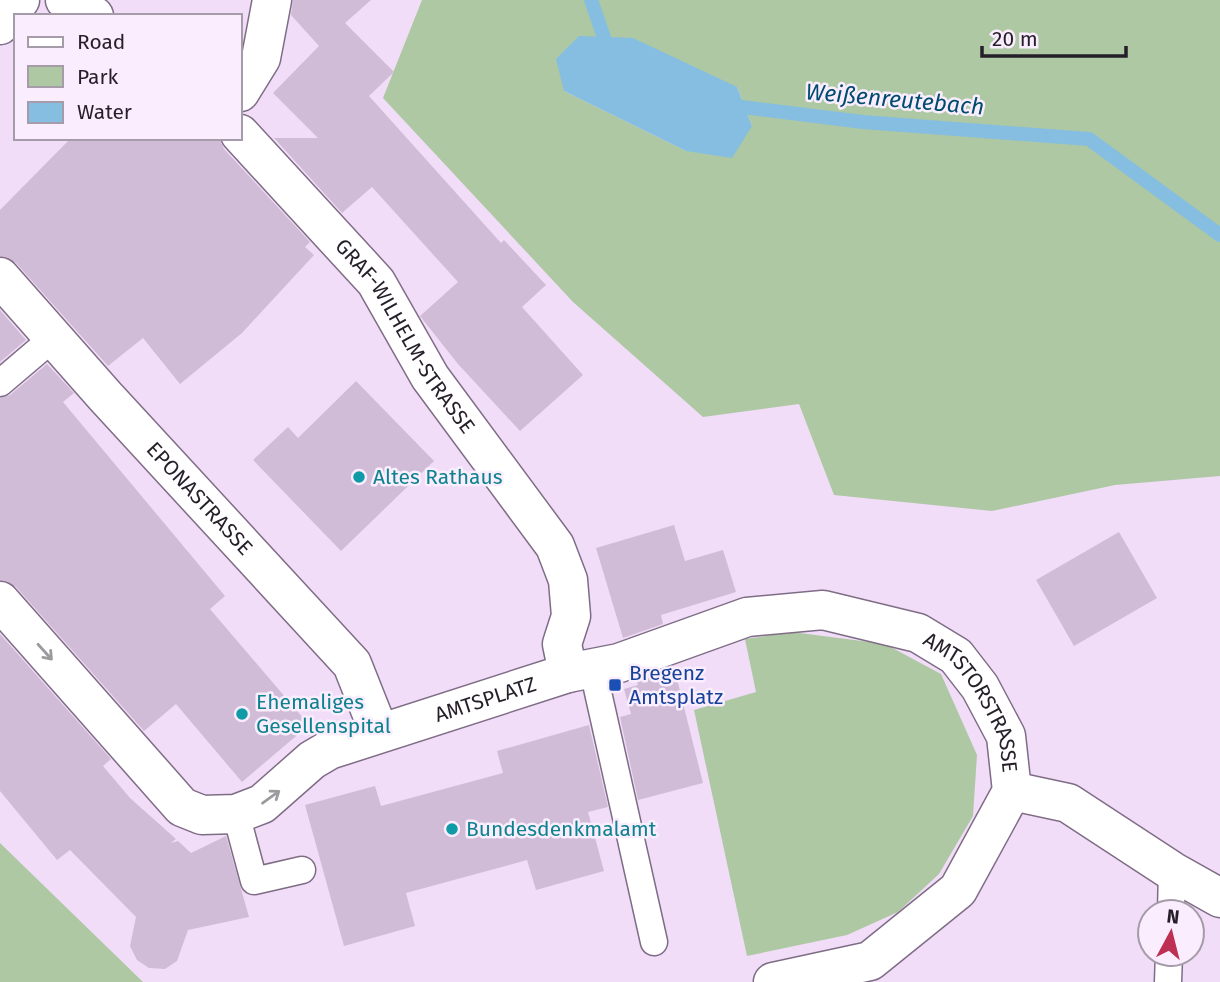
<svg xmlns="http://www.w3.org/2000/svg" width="1220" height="982" font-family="'Fira Sans',sans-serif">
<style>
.green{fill:#adc8a3;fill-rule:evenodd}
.water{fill:#85bee1}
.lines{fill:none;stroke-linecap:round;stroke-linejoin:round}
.stream{stroke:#85bee1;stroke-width:14}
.building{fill:#d1bcd7}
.service-casing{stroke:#7f6d86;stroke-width:29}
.minor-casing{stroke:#7f6d86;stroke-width:41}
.service{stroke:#fff;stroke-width:26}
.minor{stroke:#fff;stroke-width:38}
.oneway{stroke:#9d9a9f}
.culture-dot{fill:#0f9aa8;stroke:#faedfe;stroke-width:2.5}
.transit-dot{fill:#1a4fb4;stroke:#faedfe;stroke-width:2.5}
.labels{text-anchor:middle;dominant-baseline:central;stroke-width:5;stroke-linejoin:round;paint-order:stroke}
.street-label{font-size:21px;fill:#261f29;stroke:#faedfe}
.culture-label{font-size:21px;fill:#0d838f;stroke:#faedfe;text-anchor:start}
.transit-label{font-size:21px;fill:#164399;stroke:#faedfe;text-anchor:start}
.water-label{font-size:23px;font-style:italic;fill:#004c6e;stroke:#faedfe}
</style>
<rect width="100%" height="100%" fill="#f1ddf8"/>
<path class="green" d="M422 0H1220V476L1115 485 992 511 834 495 799 404 703 417 573 302 383 98ZM737 87 752 126 686 151 564 91Z
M792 632 885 644 941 674 977 755 973 816 939 874 898 912 847 935 747 956 694 710 756 692 745 639Z
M0 843 143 982H0Z"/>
<path class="water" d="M579 36 633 38 737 87 752 126 732 158 686 151 564 91 556 59Z"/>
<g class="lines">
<path class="stream" d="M591 0 609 52
M726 105 863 122 1089 139 1220 235"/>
</g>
<path class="building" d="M293 0H371L345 23 394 72 369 96 501 243 504 240 546 285 522 307 583 375 520 431 458 364 420 316 458 282 372 187 342 213 274 138H318L273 93 319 46 291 15Z
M71 138H219L224 149 310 242 305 247 314 255 242 333 180 384 143 338 108 366 16 263 0 256V210Z
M0 310 26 340 0 362Z
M47 364 74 393 63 402 225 596 210 609 309 725 242 782 176 704 144 731 16 587 0 580V398L10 395Z
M356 381 434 461 341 551 253 460 288 427 298 438Z
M674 525 685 561 723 550 736 592 661 615 663 624 623 638 596 548Z
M1119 532 1157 598 1074 646 1036 580Z
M0 634 111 759 103 766 130 798 176 839 171 843 178 841 191 853 226 836 249 917 188 930 177 961 165 969 149 968 137 960 130 946 136 917 70 850 57 860 0 791Z
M674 667 703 783 638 800 620 717 631 714 624 689 638 685 636 680Z
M589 725 608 807 588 812 604 871 536 890 527 860 406 893 415 926 344 946 305 805 375 786 381 806 503 773 497 751Z"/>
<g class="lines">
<g class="service-casing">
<path id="service" d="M0 383 53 338
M593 670 654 942
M236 814 254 881 302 870
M1171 912 1172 871
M1168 982 1169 954"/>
</g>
<g class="minor-casing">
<g id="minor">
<path d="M65 0 94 16"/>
<path d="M0 25 20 0"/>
<path d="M240 92 261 58 272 0"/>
<path id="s1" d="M240 134 376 282 430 377 555 546 568 580 571 616 562 644 568 673"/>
<path id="s2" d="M0 277 105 396 352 664 379 732"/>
<path id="s3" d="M0 601 182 807 202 815 236 814 262 804 312 760 329 750 568 673 619 663 747 617 823 610 918 633 956 656 980 687 1006 736 1012 791 958 890 870 961 773 982"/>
<path d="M1012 791 1068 803 1172 871 1220 898"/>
</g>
</g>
<use href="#service" class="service"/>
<use href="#minor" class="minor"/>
</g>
<defs><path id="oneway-shaft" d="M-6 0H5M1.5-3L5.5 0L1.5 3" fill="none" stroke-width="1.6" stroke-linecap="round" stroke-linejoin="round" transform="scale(1.75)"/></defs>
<g class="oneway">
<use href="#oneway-shaft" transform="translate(45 652) rotate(48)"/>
<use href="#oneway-shaft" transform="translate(271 797) rotate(-36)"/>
</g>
<g class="culture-dot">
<circle cx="359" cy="477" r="7"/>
<circle cx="242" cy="714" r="7"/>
<circle cx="452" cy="829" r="7"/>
</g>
<rect class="transit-dot" x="608" y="678" width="14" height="14" rx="3.5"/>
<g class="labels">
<g class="street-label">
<text stroke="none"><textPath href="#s1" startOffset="262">GRAF-WILHELM-STRASSE</textPath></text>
<text stroke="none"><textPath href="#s2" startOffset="298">EPONASTRASSE</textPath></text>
<text stroke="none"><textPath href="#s3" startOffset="609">AMTSPLATZ</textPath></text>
<text stroke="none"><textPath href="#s3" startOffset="1150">AMTSTORSTRASSE</textPath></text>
</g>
<g class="culture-label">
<text x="373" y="477">Altes Rathaus</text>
<text x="256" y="702">Ehemaliges<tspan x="256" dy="24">Gesellenspital</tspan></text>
<text x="466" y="829">Bundesdenkmalamt</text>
</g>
<g class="transit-label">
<text x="629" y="673">Bregenz<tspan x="629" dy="24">Amtsplatz</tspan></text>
</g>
<g class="water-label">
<text transform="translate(895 99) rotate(5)">Weißenreutebach</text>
</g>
</g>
<rect x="14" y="14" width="228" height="126" fill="#faedfe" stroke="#a59ba9" stroke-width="2"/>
<rect x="28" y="37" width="35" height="10" fill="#ffffff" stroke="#a59ba9" stroke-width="2"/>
<text x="77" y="49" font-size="21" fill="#261f29">Road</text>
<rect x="28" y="66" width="35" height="21" fill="#adc8a3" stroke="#a59ba9" stroke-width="2"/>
<text x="77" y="84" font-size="21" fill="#261f29">Park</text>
<rect x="28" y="102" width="35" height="21" fill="#85bee1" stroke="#a59ba9" stroke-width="2"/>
<text x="77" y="119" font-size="21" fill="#261f29">Water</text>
<g transform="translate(1171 933) rotate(7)"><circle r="33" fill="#faedfe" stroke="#a59ba9" stroke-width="2"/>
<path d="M0-5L12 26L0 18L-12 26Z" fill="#be2f54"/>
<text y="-10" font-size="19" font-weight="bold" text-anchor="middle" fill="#261f29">N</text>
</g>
<path d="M982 46v10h144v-10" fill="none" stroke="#261f29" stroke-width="3.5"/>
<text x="992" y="46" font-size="21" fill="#261f29" stroke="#faedfe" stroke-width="5" paint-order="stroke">20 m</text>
</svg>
